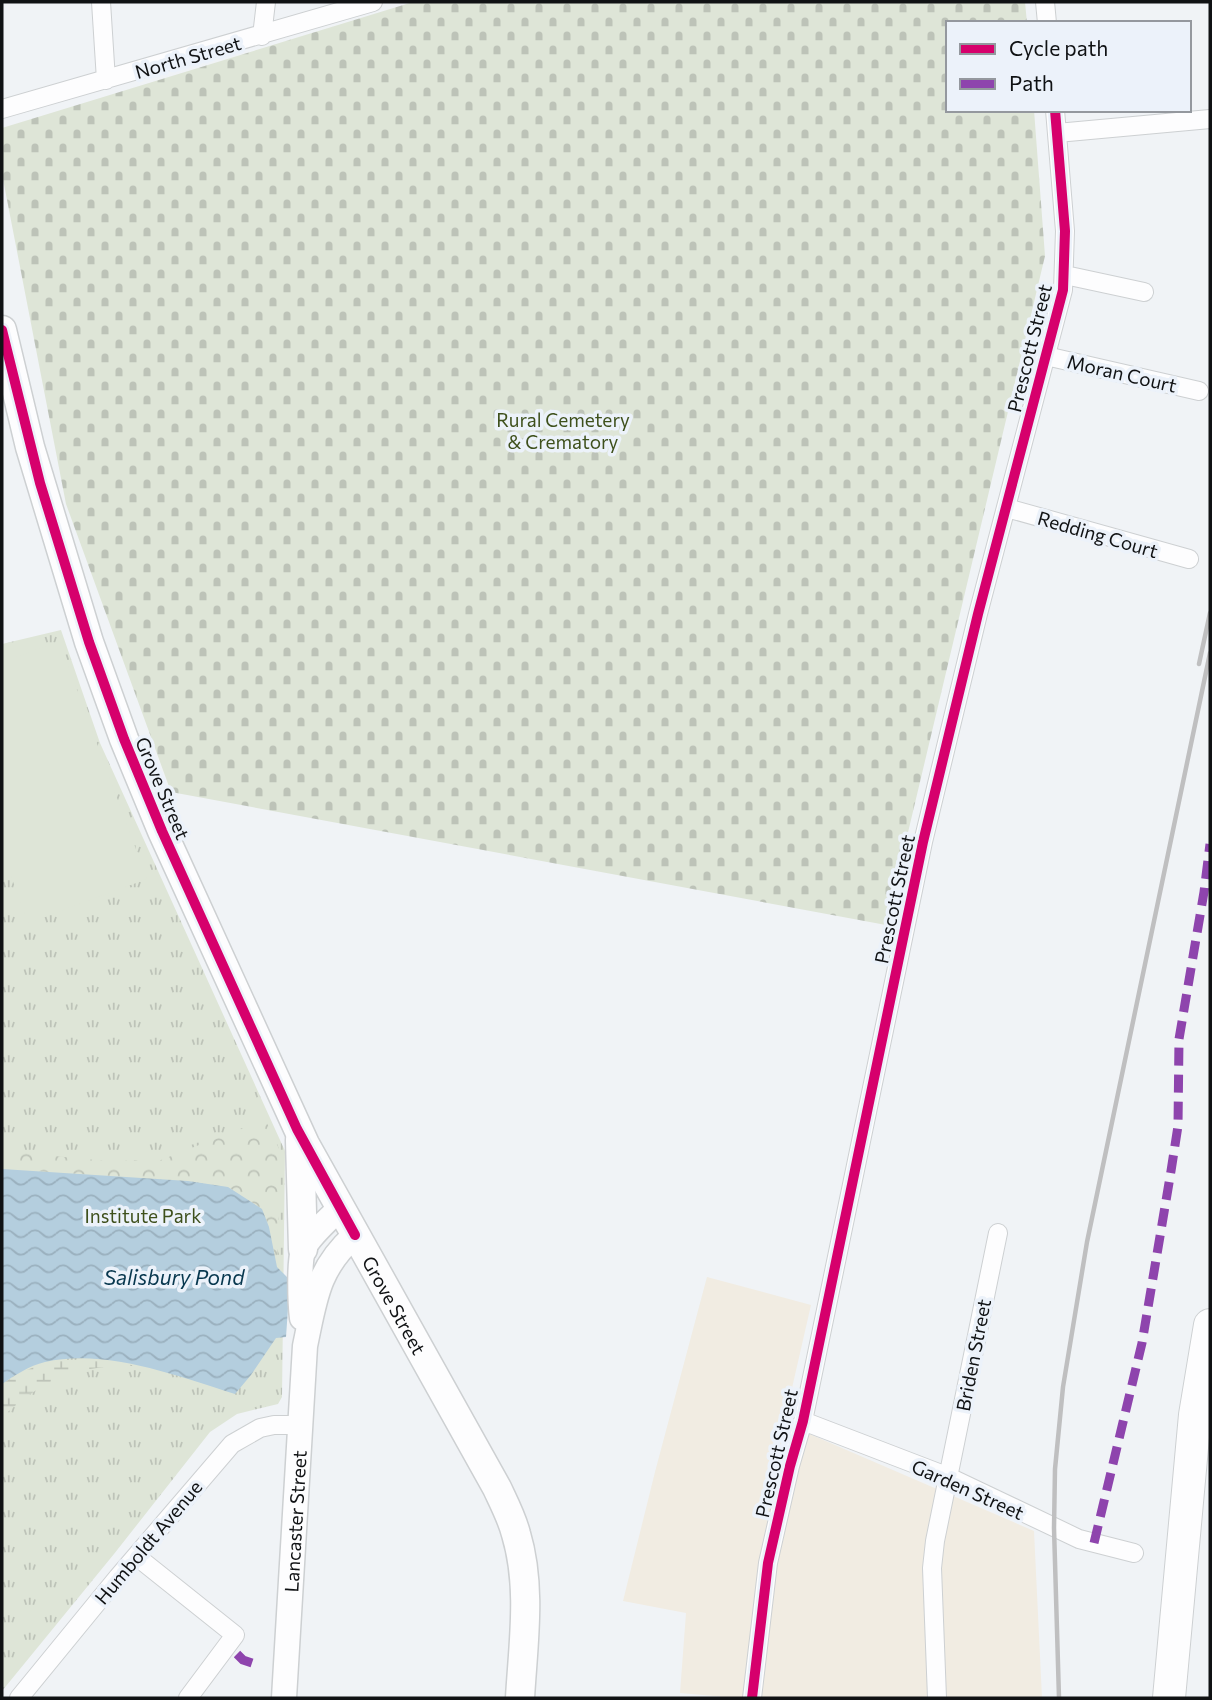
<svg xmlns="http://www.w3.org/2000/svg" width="1212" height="1700" font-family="Commissioner,sans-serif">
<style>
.education{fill:#f1ece2}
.grass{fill:url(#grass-tufts)}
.forest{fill:url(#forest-crowns)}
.wetland{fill:url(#wetland-marsh)}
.cemetery{fill:url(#cemetery-stones)}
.pitch{fill:#dee5d7}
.water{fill:url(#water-waves)}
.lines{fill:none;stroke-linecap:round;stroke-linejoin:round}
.street-casing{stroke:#cdd0d2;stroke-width:20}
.secondary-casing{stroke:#cdd0d2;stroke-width:27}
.primary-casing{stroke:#cdd0d2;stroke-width:31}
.highway-casing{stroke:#cdd0d2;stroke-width:34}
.street{stroke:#fdfdfe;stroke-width:18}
.secondary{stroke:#fdfdfe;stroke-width:24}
.primary{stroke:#fdfdfe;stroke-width:28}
.highway{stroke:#fdfdfe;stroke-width:32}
.rail{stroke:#bfbfc0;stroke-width:4.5}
.quiet{stroke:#8e44ad;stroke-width:9;stroke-dasharray:18 9;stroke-linecap:butt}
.cycleway-casing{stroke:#ecf2fa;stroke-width:15}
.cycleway{stroke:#d6006c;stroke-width:10}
.labels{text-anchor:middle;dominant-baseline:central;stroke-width:7;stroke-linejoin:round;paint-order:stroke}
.street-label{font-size:19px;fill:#101214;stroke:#ecf2fa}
.park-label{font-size:19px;fill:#3e501c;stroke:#ecf2fa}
.water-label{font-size:21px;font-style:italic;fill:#07374e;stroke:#ecf2fa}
</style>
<defs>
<pattern id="grass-tufts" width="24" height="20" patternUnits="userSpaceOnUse" patternTransform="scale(1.75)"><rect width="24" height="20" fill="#dee5d7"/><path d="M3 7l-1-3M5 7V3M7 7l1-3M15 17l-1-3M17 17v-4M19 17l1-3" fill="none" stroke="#bdc3b8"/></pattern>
<pattern id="forest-crowns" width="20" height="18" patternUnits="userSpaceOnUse" patternTransform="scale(1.75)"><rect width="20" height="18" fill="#dee5d7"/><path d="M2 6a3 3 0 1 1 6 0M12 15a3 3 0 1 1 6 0" fill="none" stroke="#bdc3b8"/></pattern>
<pattern id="wetland-marsh" width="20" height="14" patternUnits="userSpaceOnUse" patternTransform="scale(1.75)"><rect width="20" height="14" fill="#dee5d7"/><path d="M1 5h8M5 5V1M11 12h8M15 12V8" fill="none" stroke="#bdc3b8"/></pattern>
<pattern id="cemetery-stones" width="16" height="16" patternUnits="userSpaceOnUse" patternTransform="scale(1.75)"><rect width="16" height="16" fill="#dee5d7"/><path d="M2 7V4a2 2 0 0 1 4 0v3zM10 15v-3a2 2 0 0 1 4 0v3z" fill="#bdc3b8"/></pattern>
<pattern id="water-waves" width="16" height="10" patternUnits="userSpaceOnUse" patternTransform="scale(1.75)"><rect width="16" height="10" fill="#b4cede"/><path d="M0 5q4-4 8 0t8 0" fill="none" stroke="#9ab0be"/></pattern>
</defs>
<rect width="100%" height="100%" fill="#f0f3f6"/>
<path class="education" d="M707 1277 811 1305 784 1423 1034 1531 1042 1698H736L680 1693 686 1613 623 1601 655 1472Z"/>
<path class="grass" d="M61 630 100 743 285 1151 282 1397 278 1404 237 1414 210 1432 114 1554 2 1691V644Z"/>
<path class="forest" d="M265 1119 281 1153 277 1267 269 1227 262 1209 228 1187 188 1181 2 1169V1151L106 1161 161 1160Z"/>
<path class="wetland" d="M69 1360H108L136 1366C73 1366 49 1376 2 1417V1384C24 1369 43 1362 69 1360Z"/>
<path class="cemetery" d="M413 2H1025L1027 23H948V110H1034L1045 256 886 925 171 792 66 504 2 174V128Z"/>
<path class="pitch" d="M59 641 147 879 28 923 2 851V662Z"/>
<path class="water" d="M2 1169 188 1181 228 1187 262 1209 269 1227 277 1267 290 1280 286 1337 276 1338 251 1375 235 1394C178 1376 105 1348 45 1362 29 1366 15 1375 2 1384Z"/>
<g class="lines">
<g class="street-casing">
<path id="street" d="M101 2 106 80
M1045 2 1047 23
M262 36 266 2
M2 109 373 2
M1057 133 1210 119
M1065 275 1144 292
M1046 356 1199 391
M1007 508 1189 559
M803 1421 949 1477 1079 1539 1134 1553
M136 1556 235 1635 188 1698
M19 1698 118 1577 232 1444 260 1428 274 1425H301
M752 1698 768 1563 790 1466 803 1421 923 842 978 614 1063 290 1065 231 1055 110
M937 1698 932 1568 935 1541 998 1233"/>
</g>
<g class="secondary-casing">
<g id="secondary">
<path d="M302 1318C300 1302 299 1264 303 1250 308 1237 330 1218 340 1208"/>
<path id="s1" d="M284 1698 305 1346C315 1299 317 1269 355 1235"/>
</g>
</g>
<g class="primary-casing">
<g id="primary">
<path id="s2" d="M2 330 30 447 89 642 124 739 162 831 305 1144 497 1488C504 1503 512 1518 516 1534 532 1587 523 1645 520 1698"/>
<path d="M300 1140 303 1249"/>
</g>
</g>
<g class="highway-casing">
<path id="highway" d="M1169 1698 1195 1415 1210 1325"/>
</g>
<use href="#street" class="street"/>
<use href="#secondary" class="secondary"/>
<use href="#primary" class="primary"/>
<use href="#highway" class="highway"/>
<path class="rail" d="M1199 664 1210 613
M1059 1698 1054 1528 1055 1469 1063 1387 1087 1242 1210 653"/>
<path class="quiet" d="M1094 1543 1142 1343 1171 1171 1178 1126 1179 1039 1204 892 1210 844
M237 1654 243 1660 252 1663"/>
<g class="cycleway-casing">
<path id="cycleway" d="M2 330 40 483 89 642 124 739 162 831 297 1129 355 1235
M752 1698 768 1563 790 1466 803 1421 923 842 978 614 1063 290 1065 231 1055 110"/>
</g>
<use href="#cycleway" class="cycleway"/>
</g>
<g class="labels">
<g class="street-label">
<text transform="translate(188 57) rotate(-16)">North Street</text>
<text transform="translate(1029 348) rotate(-76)">Prescott Street</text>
<text transform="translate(1122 373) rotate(13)">Moran Court</text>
<text transform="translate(1098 534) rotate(16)">Redding Court</text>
<text transform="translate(163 788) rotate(67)">Grove Street</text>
<text transform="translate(894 899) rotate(-78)">Prescott Street</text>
<text stroke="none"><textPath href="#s2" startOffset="1055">Grove Street</textPath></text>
<text transform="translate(973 1355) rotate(-79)">Briden Street</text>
<text transform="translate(776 1453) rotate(-77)">Prescott Street</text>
<text transform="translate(968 1489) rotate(24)">Garden Street</text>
<text stroke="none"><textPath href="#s1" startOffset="177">Lancaster Street</textPath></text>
<text transform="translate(148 1542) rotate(-50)">Humboldt Avenue</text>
</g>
<g class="park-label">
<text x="563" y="419">Rural Cemetery<tspan x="563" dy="22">&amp; Crematory</tspan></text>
<text x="143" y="1215">Institute Park</text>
</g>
<g class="water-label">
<text x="174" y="1276">Salisbury Pond</text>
</g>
</g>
<rect width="1212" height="1700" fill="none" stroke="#101214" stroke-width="7"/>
<rect x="946" y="21" width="245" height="91" fill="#ecf2fa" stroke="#94989e" stroke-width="2"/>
<rect x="960" y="44" width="35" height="10" fill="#d6006c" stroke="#94989e" stroke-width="2"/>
<text x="1009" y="56" font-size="21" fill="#101214">Cycle path</text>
<rect x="960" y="79" width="35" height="10" fill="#8e44ad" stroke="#94989e" stroke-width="2"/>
<text x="1009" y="91" font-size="21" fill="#101214">Path</text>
</svg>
